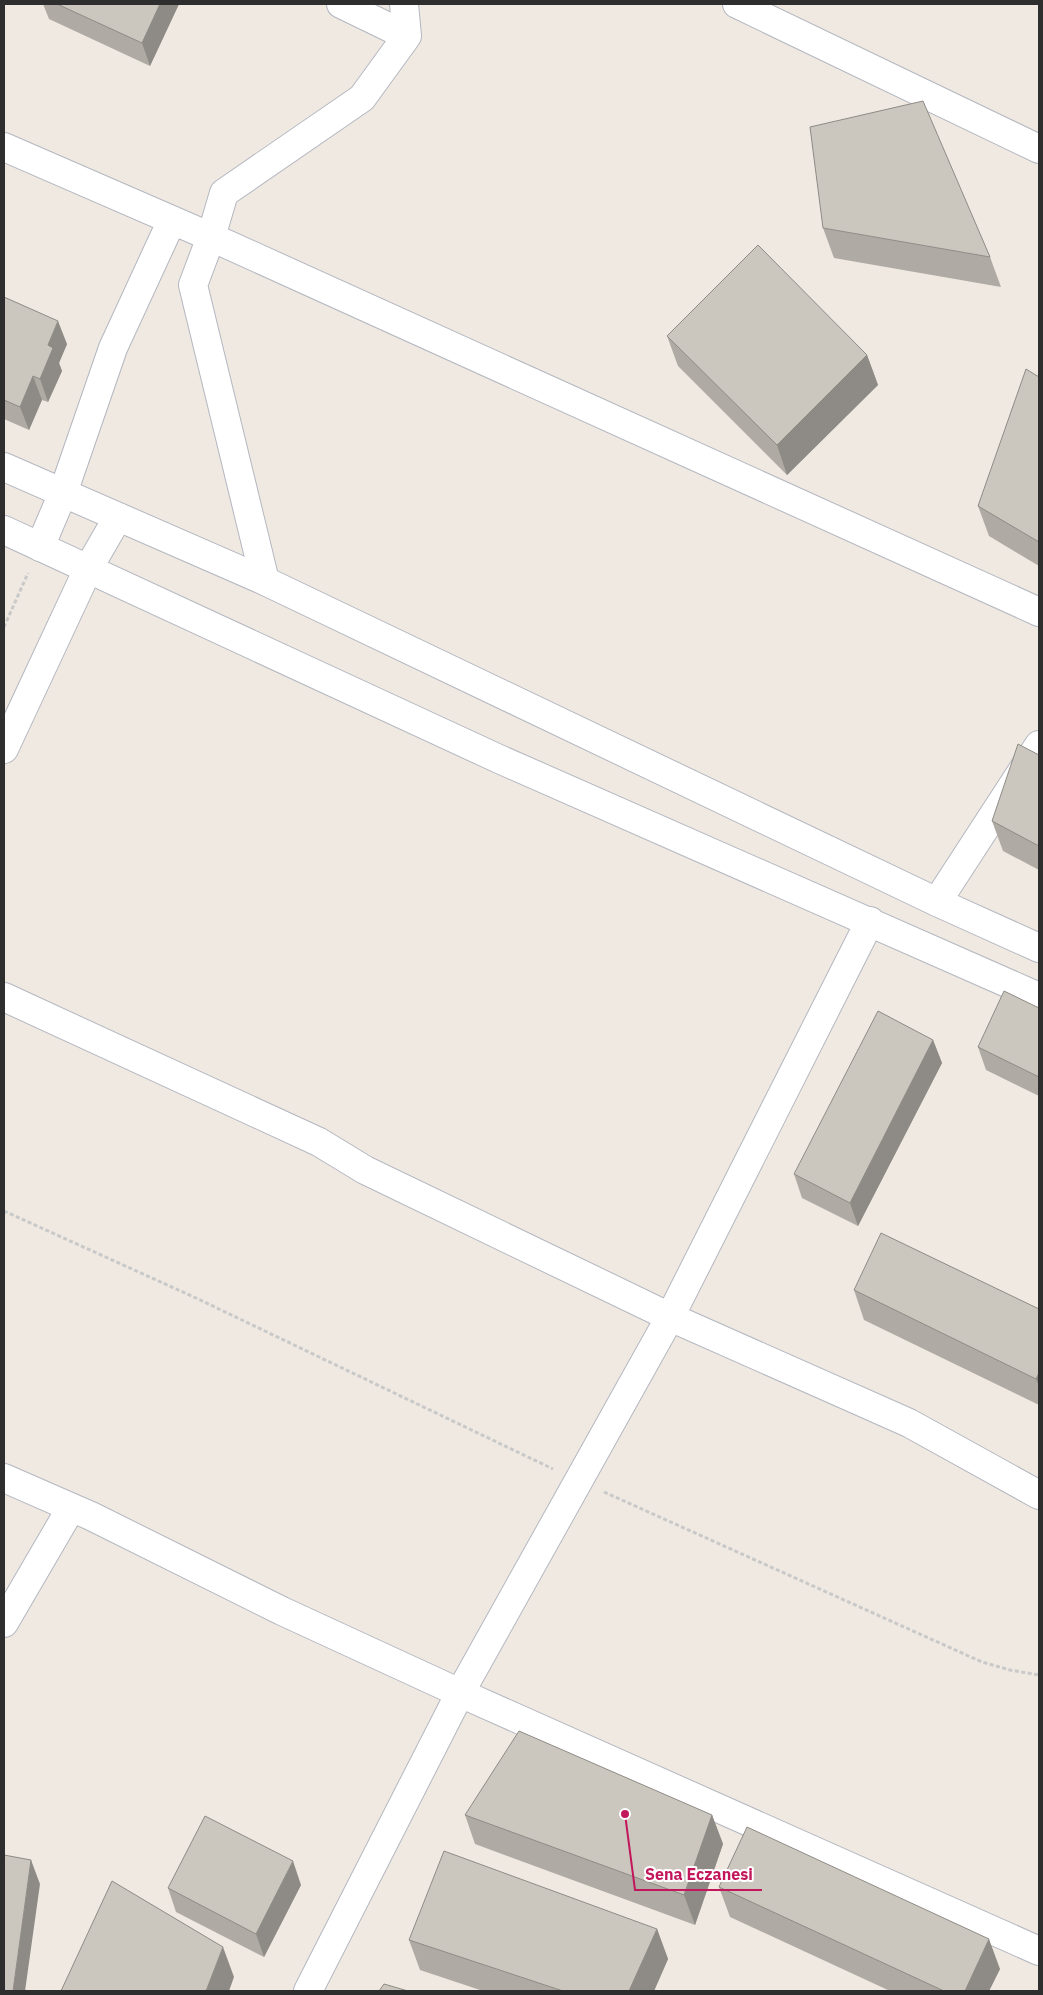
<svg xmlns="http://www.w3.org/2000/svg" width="1043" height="1995" font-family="'IBM Plex Sans',sans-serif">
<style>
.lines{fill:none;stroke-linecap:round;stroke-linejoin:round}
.street-casing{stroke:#b4b7c1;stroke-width:30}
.secondary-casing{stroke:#b4b7c1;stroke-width:30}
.path{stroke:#c9c9c9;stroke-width:3;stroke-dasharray:4 2.5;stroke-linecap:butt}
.street{stroke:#fff;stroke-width:28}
.secondary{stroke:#fff;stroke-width:28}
.wall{fill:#afaba4}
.shaded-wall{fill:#8e8b86}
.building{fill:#cbc7bf;stroke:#8e8b86}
.leader{fill:none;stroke:#c2185b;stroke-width:2}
.callout-dot{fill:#c2185b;stroke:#fff;stroke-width:2}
.callout-label{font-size:16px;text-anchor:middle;font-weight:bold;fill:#c2185b;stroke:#fff;stroke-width:4;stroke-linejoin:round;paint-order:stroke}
</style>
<rect width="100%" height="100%" fill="#efe9e1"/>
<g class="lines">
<g class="street-casing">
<path id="street" d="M341 4 407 36
M737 4 1039 149
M4 147 211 237 1039 612
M40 547 63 493 113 348 172 220
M265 581 193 285 211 237 224 193 362 98 407 36 404 4
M4 749 88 569 118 517
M937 902 1039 745
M4 997 319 1142 365 1170 670 1317 909 1423 1039 1495
M4 1478 91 1516 282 1611 460 1693 1039 1951
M4 1623 71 1508
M308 1991 460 1693 670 1317 870 921"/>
</g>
<g class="secondary-casing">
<path id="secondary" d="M4 467 265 581 937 902 1039 948
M4 530 499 759 1039 997"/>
</g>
<path class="path" d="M4 627 28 573
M4 1211 196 1298 553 1469
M604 1492 982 1662 1010 1670 1039 1675"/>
<use href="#street" class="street"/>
<use href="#secondary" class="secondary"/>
</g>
<path class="wall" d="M43 4H179L150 66 49 19Z
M823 228 990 257 1001 287 834 258Z
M4 297 67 344 59 363 62 371 48 402 42 400 29 430 4 419Z
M667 336 867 355 878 385 787 475 678 366Z
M1039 377V566L989 536 978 506Z
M1039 755V870L1003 851 992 821Z
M1039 1008V1096L986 1070 978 1047Z
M933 1040 942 1063 858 1226 802 1198 794 1174Z
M854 1290 1039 1309V1405L864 1320Z
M465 1815H712L723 1844 695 1925 475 1844Z
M301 1885 264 1957 176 1912 168 1888Z
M719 1887 1000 1969 989 1991H890L730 1917Z
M657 1929 668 1959 654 1991H483L420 1970 409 1940Z"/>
<path class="shaded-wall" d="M160 4H179L150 66 142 43Z
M58 321 67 344 59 363 62 371 48 402 40 379 48 345Z
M867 355 878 385 787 475 777 445Z
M33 376 42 400 29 430 20 407Z
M933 1040 942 1063 858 1226 850 1203Z
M1039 1373V1386L1036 1379Z
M712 1815 723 1844 695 1925 684 1895Z
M31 1860 40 1884 25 1991H13Z
M293 1861 301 1885 264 1957 256 1934Z
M657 1929 668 1959 654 1991H629Z
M989 1939 1000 1969 989 1991H965Z
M223 1947 234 1977 229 1991H206Z"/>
<path class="building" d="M57 4H160L142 43Z
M923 101 990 257 823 228 810 127Z
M758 245 867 355 777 445 667 336Z
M4 297 58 321 48 345 53 348 40 379 33 376 20 407 4 400Z
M1026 369 1039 377V542L978 506Z
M1018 744 1039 755V846L992 821Z
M1004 991 1039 1008V1077L978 1047Z
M878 1011 933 1040 850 1203 794 1174Z
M881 1233 1039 1309V1373L1036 1379 854 1290Z
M519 1731 712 1815 684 1895 465 1815Z
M205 1816 293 1861 256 1934 168 1888Z
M747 1827 989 1939 965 1991H944L719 1887Z
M444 1851 657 1929 629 1991H563L409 1940Z
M4 1855 31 1860 13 1991H4Z
M112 1881 223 1947 206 1991H61Z
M384 1984 408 1991H379Z"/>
<path class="leader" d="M625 1814L635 1890H762"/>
<circle class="callout-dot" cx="625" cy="1814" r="5"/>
<g class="callout-label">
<text x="699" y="1880">Sena Eczanesi</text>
</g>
<rect width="1043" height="1995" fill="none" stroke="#2e2e2e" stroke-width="10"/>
</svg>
